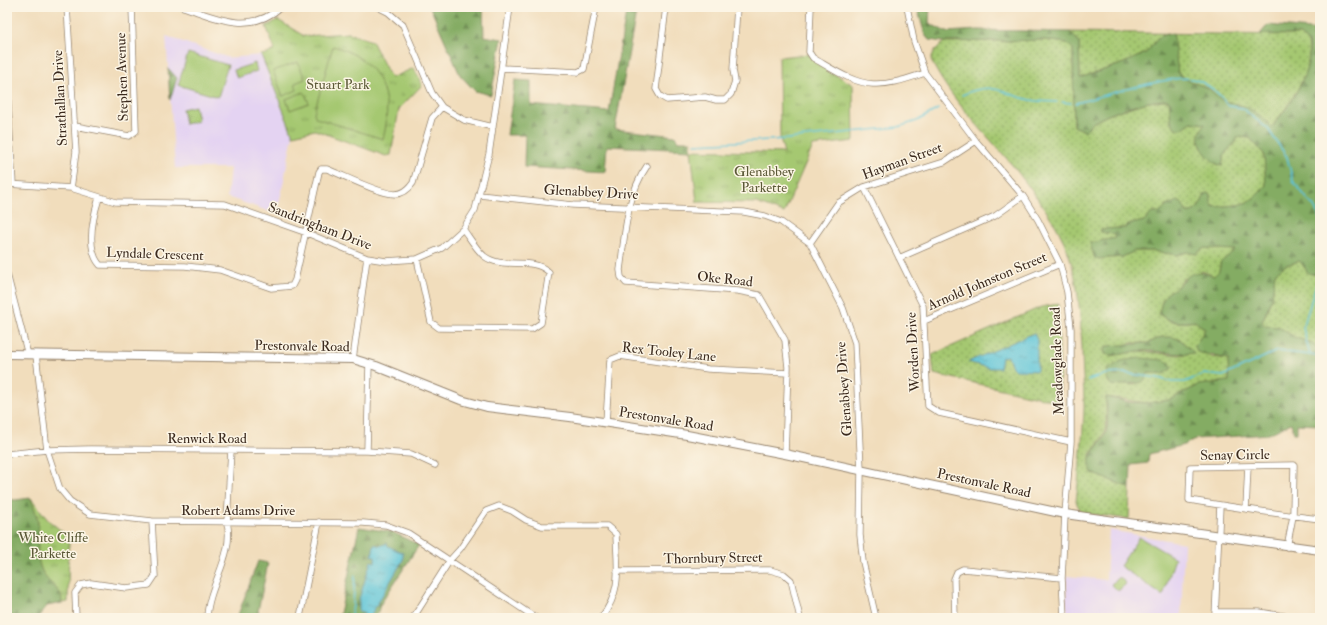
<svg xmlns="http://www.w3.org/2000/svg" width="1327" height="625" font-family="'IM FELL Double Pica',serif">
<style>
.built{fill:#e4d3f2}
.grass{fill:url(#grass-dots);stroke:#707948;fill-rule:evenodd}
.forest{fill:url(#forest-firs);stroke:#606b40}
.park{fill:url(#park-tufts);stroke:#707948}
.garden{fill:#a5c871;stroke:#707948}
.water{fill:url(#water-ripples);stroke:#4c777b}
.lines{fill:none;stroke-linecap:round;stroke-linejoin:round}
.stream{stroke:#5cc4d8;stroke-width:1.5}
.street-casing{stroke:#96846d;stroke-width:7}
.secondary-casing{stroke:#96846d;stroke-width:10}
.street{stroke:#fff;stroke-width:5.5}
.secondary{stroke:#fff;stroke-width:8}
.labels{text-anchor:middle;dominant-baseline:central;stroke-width:3;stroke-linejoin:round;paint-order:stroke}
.street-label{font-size:14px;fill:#3b2a1e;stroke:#fcf5e5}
.park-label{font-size:14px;fill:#5b5937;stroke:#fcf5e5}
</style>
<defs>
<pattern id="grass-dots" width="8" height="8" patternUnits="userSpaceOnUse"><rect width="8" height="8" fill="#a5c871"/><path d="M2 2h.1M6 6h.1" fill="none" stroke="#88a35c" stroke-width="1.8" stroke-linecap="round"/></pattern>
<pattern id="forest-firs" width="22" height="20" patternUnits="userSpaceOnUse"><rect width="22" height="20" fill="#84ac63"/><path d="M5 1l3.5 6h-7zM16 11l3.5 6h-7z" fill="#6d8c51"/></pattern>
<pattern id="park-tufts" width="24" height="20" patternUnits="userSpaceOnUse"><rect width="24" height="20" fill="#a5c871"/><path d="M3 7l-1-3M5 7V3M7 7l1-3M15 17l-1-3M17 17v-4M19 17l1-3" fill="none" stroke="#88a35c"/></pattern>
<pattern id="water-ripples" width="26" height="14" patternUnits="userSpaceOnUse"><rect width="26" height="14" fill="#5cc4d8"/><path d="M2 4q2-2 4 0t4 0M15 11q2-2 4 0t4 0" fill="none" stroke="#4d9faf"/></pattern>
</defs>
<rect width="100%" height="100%" fill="#fcf5e5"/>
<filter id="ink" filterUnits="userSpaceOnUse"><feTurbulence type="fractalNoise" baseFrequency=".025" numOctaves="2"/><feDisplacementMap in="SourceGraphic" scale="8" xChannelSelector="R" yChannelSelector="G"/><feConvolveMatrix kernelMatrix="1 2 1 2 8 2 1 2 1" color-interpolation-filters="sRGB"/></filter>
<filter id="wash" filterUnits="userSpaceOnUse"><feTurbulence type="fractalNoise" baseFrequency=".012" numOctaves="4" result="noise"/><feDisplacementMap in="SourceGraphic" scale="16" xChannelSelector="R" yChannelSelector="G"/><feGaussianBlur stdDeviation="0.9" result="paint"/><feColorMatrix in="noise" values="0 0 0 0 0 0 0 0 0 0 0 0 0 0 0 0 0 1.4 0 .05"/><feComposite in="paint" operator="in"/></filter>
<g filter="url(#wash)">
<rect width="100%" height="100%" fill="#f1ddbc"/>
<path class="built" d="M166 36 229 58 261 55 293 135 277 214 227 197 230 168H175Z
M1109 530 1184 543 1181 618H1068L1066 601 1067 576 1106 580Z"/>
<path class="grass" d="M1070 32 1300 35 1308 42C1315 72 1288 105 1272 127L1263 118 1222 100 1208 88 1189 81 1178 73 1160 36 1146 53 1124 63 1080 78 1079 42Z
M1045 40 1067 43 1073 49 1074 126 1085 131C1088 128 1091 124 1094 122 1109 113 1153 98 1169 100L1171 121 1182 129 1191 122 1205 124 1201 147 1216 164 1222 165C1226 146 1230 152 1238 137L1250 138 1264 154 1266 185C1248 208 1241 204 1214 207L1211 203 1209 193 1205 194C1201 203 1198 214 1186 212L1182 203 1168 205 1158 213H1152L1144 221 1127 225 1126 228 1101 229V232L1114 234 1117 238 1091 243 1095 259 1122 257 1135 251H1153L1177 255 1187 252 1196 254 1204 248 1236 250 1221 262 1219 271 1214 276 1202 271 1183 279 1176 288 1169 292 1162 301 1159 314C1170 323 1181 324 1195 321L1205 329 1196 346 1211 357 1228 359 1229 381 1199 385 1169 400 1148 403 1106 397C1106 427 1110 431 1090 454L1092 473 1130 488 1129 519 1082 513 1076 502C1079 471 1083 439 1084 408 1084 388 1082 368 1082 347 1080 315 1079 283 1068 252 1058 224 1038 199 1020 175 992 138 951 103 931 60L935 50 944 42ZM1162 337 1181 340C1185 346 1190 347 1193 353L1179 355 1138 351 1110 356 1129 343H1148ZM1163 360 1135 385 1128 384Z
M1300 261 1309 273 1320 276V352L1314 344 1294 337 1279 327 1265 326 1262 322 1272 297 1275 273 1286 265Z
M1058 304 1060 402 934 374 932 355 1041 307Z"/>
<path class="forest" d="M430 7H483L484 36 502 39 491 95 475 91 460 75Z
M627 7H637L615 129 675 136 678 141H691V150L607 146 605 172 524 167 525 135H507L515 80 531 81V105L609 112Z
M917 7H930L929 23 946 32 978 30 1070 32 1079 42 1080 78 1124 63 1146 53 1160 36 1173 33 1178 73 1189 81 1208 88 1222 100 1247 107 1263 118 1272 127C1289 106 1315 70 1308 42L1300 35 1260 34 1268 25 1320 30V59L1317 60 1316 70 1320 75V130H1317L1320 142V276L1308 273 1300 261 1286 265 1275 273 1272 297 1262 322 1265 326 1279 327 1294 337 1314 344 1320 352V425L1297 424V433H1294L1291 423 1269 434 1195 439 1184 445 1149 454 1148 463 1131 465 1130 488 1092 473C1084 450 1099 451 1106 432 1109 422 1106 407 1106 397L1128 402 1148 403 1169 400 1199 385 1229 381 1228 359 1197 352 1195 346 1205 329 1195 321C1181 323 1170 323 1159 314 1161 306 1162 297 1169 292 1172 290 1175 289 1177 287 1191 272 1194 269 1214 276L1219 271 1221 262 1235 250 1204 248 1196 254 1187 252 1177 255 1153 251H1135L1122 257 1095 259 1090 243 1116 238 1114 234 1101 232V229L1126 228 1127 225 1144 221 1152 213H1158L1168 205 1177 201 1182 203 1186 212C1198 214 1201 203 1205 194L1209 193 1211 196V203L1214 207C1241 204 1248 208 1266 185L1264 154 1250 138 1238 137C1230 152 1225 146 1222 166 1211 163 1198 147 1199 136 1200 132 1203 127 1205 124L1191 122 1182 129H1176L1171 121 1169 100C1153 98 1108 113 1094 122 1091 124 1088 128 1085 131L1074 126 1073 49 1067 43 1045 40 944 42 929 40 925 35Z
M168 68 177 78 170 100Z
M1162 337H1172L1181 340C1185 346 1190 347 1194 353 1174 356 1155 349 1137 351 1126 353 1115 357 1105 354L1104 350 1107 346 1148 343Z
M1140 358 1163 360 1170 363 1172 368 1163 374 1148 373C1145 385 1137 383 1127 384 1121 385 1117 386 1111 385L1107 380V370L1121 361Z
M31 498C33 505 37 514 38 522 40 540 34 556 43 573 48 584 63 589 62 603L47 606 37 618H7V499L15 500Z
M359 527 392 532 419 545 380 605 376 618H339Z
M258 561 268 563 258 611 260 618H239L238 615Z"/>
<path class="park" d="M278 20 304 36 349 33 372 41 391 78 414 68 422 85 399 109 391 155 386 156 315 130 293 135 261 55 267 54 275 50 266 26Z
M809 54 822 66 853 85 854 141 813 146 784 213 756 203 697 202 691 150 784 153 780 138 779 57Z
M195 106 198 121 185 124 182 109Z
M31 498 48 520 69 537 68 602 62 603C63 589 48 584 43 573 34 556 40 540 38 522 37 514 33 505 31 498Z
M1120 577 1126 584 1118 591 1111 584Z"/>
<path class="garden" d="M333 46C378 58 395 96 383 139L316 118 314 113Z
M188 53 228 65 218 97 178 85Z
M298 62 305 79 295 83 297 90 283 96 273 71Z
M255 63 257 71 237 78 234 70Z
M304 92 309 103 290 110 286 99Z
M1139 537 1175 558 1163 596 1120 566Z"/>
<path class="water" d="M1034 333 1037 340V371L1015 370 1012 367 1008 356 1002 357 1000 368H990L968 362Z
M387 543 388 546 403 553V560L369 618H360V615H364V612L359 611V599L371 561 375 562V556H372L374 544 380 546Z"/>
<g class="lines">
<path class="stream" d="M962 95C995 80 1000 94 1031 100 1039 102 1048 101 1057 102
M1062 102 1071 103
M1076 103C1099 97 1174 74 1193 79 1208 83 1220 94 1229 106L1242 108 1268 129 1287 157 1293 181 1314 207 1320 218
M695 144 788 139 898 127 917 121 938 109
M1310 355 1303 328 1320 272
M1088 380 1106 374 1124 373 1158 378 1172 382H1185L1204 374 1223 376 1277 351 1320 356
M350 618 353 606 355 575"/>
</g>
</g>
<g filter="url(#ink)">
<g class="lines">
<g class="street-casing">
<path id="street" d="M67 7 76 152 71 188
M183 7C218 18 249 35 281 7
M378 7 388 12 403 25 432 93 442 107 464 120 493 127
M666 7 656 89 660 96 667 100 705 97 716 100H725L731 94 735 81 733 70 737 7
M811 7 809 52 813 58C831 68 852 83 873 84 891 85 909 78 925 73
M907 7 914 41 925 73 976 141 1023 196 1038 220 1060 264 1067 292 1071 329V442L1065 514 1062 578 1064 618
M502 68 578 72 584 69 596 7
M7 88 13 184
M75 126 129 136 136 131 132 7
M647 166C626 196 625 235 620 270L621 277 626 283 738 291 759 295 785 340 788 367 785 454
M7 184 71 188 116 202 225 204 307 233 367 258 386 261 417 259 442 248 463 229 475 210 489 154 510 7
M864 187 923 306 928 406 939 413 1071 442
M479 195 573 205 744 212 765 216 781 222 810 243 843 308 855 343 861 470 860 535 863 562 876 618
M99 198C93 217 85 248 100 265L185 266 220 270 271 288 292 286 295 280 319 172 321 169H327C345 176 377 193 395 194 403 194 409 189 413 183L432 118 442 107
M810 243 838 203 864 187 944 162 976 141
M899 258 995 216 1023 196
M417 259 431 322 439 328 532 329 541 323 549 272C530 255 504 271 484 256 476 249 469 237 463 229
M7 274 28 355
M924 321 1060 264
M36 355 47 450 60 489 70 501 90 514 152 521 363 523 386 525 408 533 536 618
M353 359 367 258
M606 422 610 360 620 356 708 369 788 373
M367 451 369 363
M7 454 47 450 90 449 367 451 411 454 435 465
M1246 509 1248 466
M1287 547 1293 516 1294 465 1190 467 1189 500C1233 507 1276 514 1320 519
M617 571 770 570 784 574 791 580 800 618
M1215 612H1259L1296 618
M300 617 319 522
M76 618 75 593 81 585 91 583 126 588 149 585 155 576 152 521
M207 618C208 585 235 555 227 522L231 450
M413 618 450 560 460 549 486 511 499 506 512 511 526 520 542 526H607L616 534C617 567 623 590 601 618
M955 618 954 579 957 572 963 569 1062 578
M1215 618 1220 505"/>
</g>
<g class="secondary-casing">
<path id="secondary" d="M7 354 353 359 376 366 461 400 487 407 570 417 687 435 785 454 1065 514 1320 550"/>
</g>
<use href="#street" class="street"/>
<use href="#secondary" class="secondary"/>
</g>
</g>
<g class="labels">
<g class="street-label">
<text transform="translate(122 77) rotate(-92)">Stephen Avenue</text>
<text transform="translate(60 98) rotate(-93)">Strathallan Drive</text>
<text transform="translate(902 161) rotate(-20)">Hayman Street</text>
<text transform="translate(591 192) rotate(3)">Glenabbey Drive</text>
<text transform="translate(320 226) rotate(21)">Sandringham Drive</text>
<text transform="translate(155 254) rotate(2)">Lyndale Crescent</text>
<text transform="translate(725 279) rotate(6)">Oke Road</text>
<text transform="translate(987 281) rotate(-23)">Arnold Johnston Street</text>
<text transform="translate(302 346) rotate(1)">Prestonvale Road</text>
<text transform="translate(669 352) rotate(6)">Rex Tooley Lane</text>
<text transform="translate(913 352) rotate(-93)">Worden Drive</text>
<text transform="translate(1057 361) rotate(-92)">Meadowglade Road</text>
<text transform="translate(844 389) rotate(-94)">Glenabbey Drive</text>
<text transform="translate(666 419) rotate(9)">Prestonvale Road</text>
<text x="207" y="438">Renwick Road</text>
<text transform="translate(1235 455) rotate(-1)">Senay Circle</text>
<text transform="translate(984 483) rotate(12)">Prestonvale Road</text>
<text x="238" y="510">Robert Adams Drive</text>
<text transform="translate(713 558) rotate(-1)">Thornbury Street</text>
</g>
<g class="park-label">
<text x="338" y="84">Stuart Park</text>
<text x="764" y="171">Glenabbey<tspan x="764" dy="16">Parkette</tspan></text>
<text x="53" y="537">White Cliffe<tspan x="53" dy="16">Parkette</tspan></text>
</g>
</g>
<rect width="1327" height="625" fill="none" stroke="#fcf5e5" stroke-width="24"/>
</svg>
